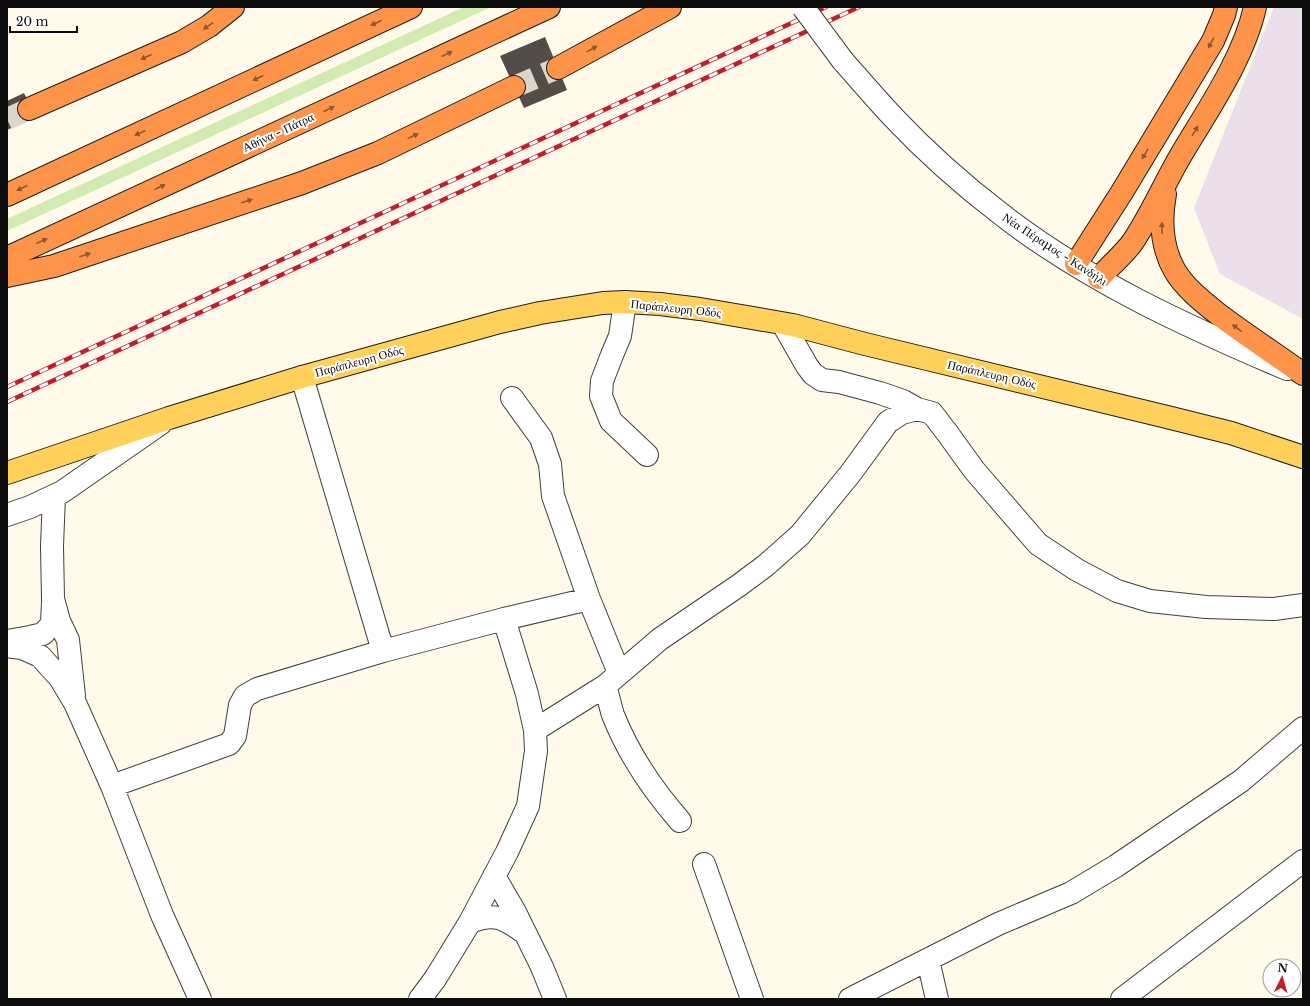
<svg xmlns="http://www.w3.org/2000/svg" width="1310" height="1006" font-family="'Libre Baskerville',serif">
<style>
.industrial{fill:#eadfeb}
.green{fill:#d2ebb2}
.building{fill:#554c47}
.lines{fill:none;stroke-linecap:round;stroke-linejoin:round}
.highway-tunnel{stroke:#dbd6c9;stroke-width:22;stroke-dasharray:22 11;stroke-linecap:butt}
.minor-casing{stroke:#3f3f3f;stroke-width:24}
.major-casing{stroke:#1d1d1d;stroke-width:24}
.highway-casing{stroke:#1d1d1d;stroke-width:24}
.minor{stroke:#fff;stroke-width:22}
.major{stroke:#ffd05a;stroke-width:22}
.highway{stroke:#fd944a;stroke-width:22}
.rail-casing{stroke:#c31c2b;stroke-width:4.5}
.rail{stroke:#fff;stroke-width:3;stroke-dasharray:9;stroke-linecap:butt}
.minor-bridge-casing{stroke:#3f3f3f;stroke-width:24;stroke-linecap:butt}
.minor-bridge{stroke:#fff;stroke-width:22}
.oneway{fill:#91572e}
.labels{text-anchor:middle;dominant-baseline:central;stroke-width:4;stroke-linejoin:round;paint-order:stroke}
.street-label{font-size:12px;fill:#0c0c0c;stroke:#fff}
</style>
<rect width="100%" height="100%" fill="#fffaea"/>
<path class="industrial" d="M1274 7H1303V319L1220 274 1194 208Z"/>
<path class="green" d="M464 7H491L7 231V219Z"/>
<path class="building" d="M545 37 567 90 524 108 500 56Z
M24 93 36 116 7 130V101Z"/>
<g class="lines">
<path class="highway-tunnel" d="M514 87 558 68
M7 119 29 109"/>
<g class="minor-casing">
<path id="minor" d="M843 61C860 80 876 99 893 117 926 152 963 185 1001 214 1087 281 1188 327 1287 369
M625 302 620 336 612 355 602 381 601 396 611 421 647 455
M783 324 807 366 813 374 822 380 839 382 880 393 903 401 917 409
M302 377 383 651
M512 398 541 438 550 464 553 496 589 599 619 673
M54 496 52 546 53 599 59 621 68 640 74 696
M7 515 30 507 62 492 160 424
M7 641 30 637 43 634 52 624 53 602
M7 646 22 648 40 656 60 678 75 703 112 786 162 915 200 999
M605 686C608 695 610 705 613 715 629 755 652 789 680 821
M535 730 605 686 660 639 738 586 765 566 800 535 850 474 888 422 902 413 917 409 932 413 948 434 974 470 1038 544 1077 570 1117 591 1150 601 1206 607 1274 609 1303 605
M112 786 229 744 235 736 240 705 245 696 257 689 383 651 504 619 589 599
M704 864 752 999
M494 876 515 912 542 967 555 999
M470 922C495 912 504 918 525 933
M928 960 937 999
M420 999 435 979 470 922 507 852 528 806 536 751 535 730 527 694 504 619
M850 999 998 924 1071 893 1116 866 1241 781 1303 728
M1122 999 1303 861"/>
</g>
<g class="major-casing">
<path id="major" d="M7 473 169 418 302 377 500 322 540 313 603 303 625 302 660 304 700 309 793 325 865 344 1167 417 1231 433 1303 457"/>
</g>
<g class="highway-casing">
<path id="highway" d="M558 68 670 7
M29 109 182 42 209 26 233 7
M1165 194C1160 221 1161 247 1175 271 1185 288 1203 302 1218 314 1246 335 1275 354 1303 374
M7 195 411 7
M7 258 549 7
M1076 264 1122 192 1213 41 1224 15 1226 7
M7 276 54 266 302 183 378 153 514 87
M1099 278C1110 266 1123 255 1132 243 1151 215 1164 184 1181 155 1207 111 1244 58 1255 7"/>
</g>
<use href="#minor" class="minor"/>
<use href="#major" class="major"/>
<use href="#highway" class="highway"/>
<g class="rail-casing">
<path id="rail" d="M7 387 826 7
M7 402 859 7"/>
</g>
<use href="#rail" class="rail"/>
<g class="minor-bridge-casing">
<path id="minor-bridge" d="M803 7 843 61"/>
</g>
<use href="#minor-bridge" class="minor-bridge"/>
</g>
<defs><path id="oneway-solid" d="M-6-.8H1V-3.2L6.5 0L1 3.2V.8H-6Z"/></defs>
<g class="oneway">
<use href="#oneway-solid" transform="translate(376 23) rotate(155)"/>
<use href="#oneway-solid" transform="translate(208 26) rotate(146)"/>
<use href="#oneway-solid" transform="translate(1211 43) rotate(118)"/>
<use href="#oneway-solid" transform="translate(592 49) rotate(-29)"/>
<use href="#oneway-solid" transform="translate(447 54) rotate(-25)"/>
<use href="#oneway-solid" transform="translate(146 57) rotate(156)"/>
<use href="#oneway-solid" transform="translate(258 78) rotate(155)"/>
<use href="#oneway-solid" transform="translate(329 109) rotate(-25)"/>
<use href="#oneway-solid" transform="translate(1195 131) rotate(-59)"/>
<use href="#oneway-solid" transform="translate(140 133) rotate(155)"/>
<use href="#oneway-solid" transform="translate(413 136) rotate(-26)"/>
<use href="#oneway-solid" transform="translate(1145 154) rotate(121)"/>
<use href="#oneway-solid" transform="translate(160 187) rotate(-25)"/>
<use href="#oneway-solid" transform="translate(22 188) rotate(155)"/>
<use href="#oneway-solid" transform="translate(247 201) rotate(-18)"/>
<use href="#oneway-solid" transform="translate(1162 228) rotate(-91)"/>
<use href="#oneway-solid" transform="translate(42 241) rotate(-25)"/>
<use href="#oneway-solid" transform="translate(85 255) rotate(-18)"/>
<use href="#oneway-solid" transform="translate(1237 328) rotate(-144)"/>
</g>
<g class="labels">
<g class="street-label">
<text transform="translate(278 132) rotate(-25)">Αθήνα - Πάτρα</text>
<text transform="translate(1055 249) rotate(33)">Νέα Πέραμος - Κανδήλι</text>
<text transform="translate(676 308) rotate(6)">Παράπλευρη Οδός</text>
<text transform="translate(359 361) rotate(-15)">Παράπλευρη Οδός</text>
<text transform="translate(992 374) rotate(13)">Παράπλευρη Οδός</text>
</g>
</g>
<rect width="1310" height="1006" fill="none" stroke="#0c0c0c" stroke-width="16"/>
<g transform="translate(1282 978) rotate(5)"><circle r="19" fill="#ffffff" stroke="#9e9e9e"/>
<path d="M0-3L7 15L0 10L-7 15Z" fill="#c31c2b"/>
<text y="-6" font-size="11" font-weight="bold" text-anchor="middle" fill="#0c0c0c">N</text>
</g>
<path d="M10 26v6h67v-6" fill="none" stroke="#0c0c0c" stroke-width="2"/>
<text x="16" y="26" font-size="12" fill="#0c0c0c" stroke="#ffffff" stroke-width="3" paint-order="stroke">20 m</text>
</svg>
